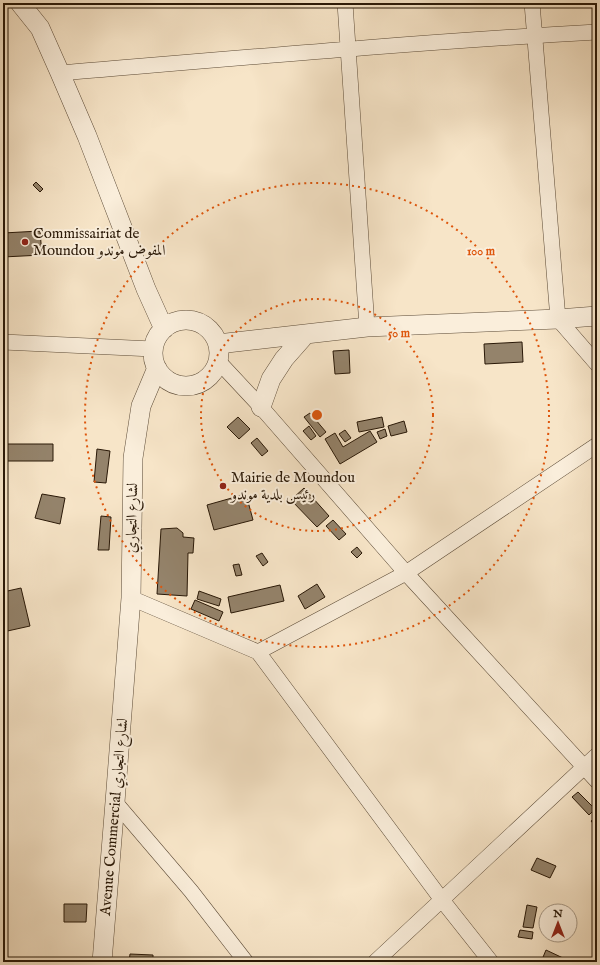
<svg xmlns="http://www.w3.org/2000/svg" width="600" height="965" font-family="'IM FELL English',Amiri,serif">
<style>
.building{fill:#94836b;stroke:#291807}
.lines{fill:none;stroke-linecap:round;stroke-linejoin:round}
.minor-casing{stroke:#5c4b37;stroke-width:16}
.tertiary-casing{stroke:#5c4b37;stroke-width:20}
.minor{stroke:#faeedb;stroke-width:15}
.tertiary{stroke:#faeedb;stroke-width:19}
.ring{fill:none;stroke:#de560c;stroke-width:2;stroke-dasharray:2 4}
.poi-dot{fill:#8f2418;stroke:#faeedb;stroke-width:1.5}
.labels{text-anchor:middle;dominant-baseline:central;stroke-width:4;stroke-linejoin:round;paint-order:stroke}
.poi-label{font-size:15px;fill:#291807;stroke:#faeedb;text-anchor:start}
.street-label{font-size:15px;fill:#291807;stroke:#faeedb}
.centre{fill:#de560c;stroke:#faeedb;stroke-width:2}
.ring-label{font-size:12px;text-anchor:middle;font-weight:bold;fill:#de560c;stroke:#faeedb;stroke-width:4;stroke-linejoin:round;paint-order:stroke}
</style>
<rect width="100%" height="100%" fill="#f7e5c8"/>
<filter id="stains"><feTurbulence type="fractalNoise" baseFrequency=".005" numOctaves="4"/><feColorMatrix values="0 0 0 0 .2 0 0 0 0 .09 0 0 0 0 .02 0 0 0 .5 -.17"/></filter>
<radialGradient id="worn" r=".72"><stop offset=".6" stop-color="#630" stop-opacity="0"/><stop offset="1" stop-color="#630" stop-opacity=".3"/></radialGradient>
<path class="building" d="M36 182 43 189 40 192 33 185Z
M40 231 42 255 3 257V233Z
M522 342 523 362 485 364 484 344Z
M349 350 350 373 335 374 333 351Z
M310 413 326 432 320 437 304 417Z
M238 417 250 429 239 439 227 427Z
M382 417 384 427 359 432 357 422Z
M404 421 407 432 391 436 388 426Z
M309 426 316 436 311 440 303 431Z
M385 429 387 436 380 439 377 432Z
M345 430 351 438 345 442 339 434Z
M370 431 377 442 340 464 325 439 335 433 343 447Z
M257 438 268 451 262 456 251 443Z
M3 444H53V461H3Z
M97 449 110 451 106 483 94 482Z
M304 488 329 516 317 527 291 500Z
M42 494 65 498 60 524 35 518Z
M246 494 253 520 214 530 207 505Z
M101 516 111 517 109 550H98Z
M333 520 346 534 339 540 326 526Z
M177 528 183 533V537L194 538 193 553H188L187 596 157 594 161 529Z
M357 547 362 553 357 558 351 552Z
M262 553 268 562 263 566 256 556Z
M239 564 242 575 236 576 233 565Z
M317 584 325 597 305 609 298 596Z
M280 585 284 601 231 613 228 597Z
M21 588 30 626 3 632V592Z
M199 591 221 599 219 606 197 599Z
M195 600 223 612 219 621 191 609Z
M578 792 595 809 589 815 572 797Z
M597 817V828L591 821Z
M537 858 556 866 550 878 531 870Z
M64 904H87L86 922H64Z
M527 905 537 907 533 928 523 927Z
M520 930 533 932 532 939 518 937Z
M546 950 563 958 562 962H541Z
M130 954 153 955V962H129Z"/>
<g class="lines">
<g class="minor-casing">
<path id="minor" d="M345 3 367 327
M532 3 558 319 597 364
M60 73C239 58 418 42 597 32
M3 342 153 349
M219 362 261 407 406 573 597 781
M131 598 258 652 442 900 491 962
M258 652 406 573 597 445
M115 802 191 891 246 962
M375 962 597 755"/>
</g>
<g class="tertiary-casing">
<path id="tertiary" d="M20 3 40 28 60 73 87 136 146 289 164 329
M153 353a33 33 0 1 1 66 0a33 33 0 1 1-66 0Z
M218 344 367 327 558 319 597 316
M261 407 271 379 284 359 306 334
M102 962 115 802 131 598 133 458 141 406 157 368"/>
</g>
<use href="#minor" class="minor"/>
<use href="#tertiary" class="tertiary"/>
</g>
<g class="ring">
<circle cx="317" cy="415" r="116"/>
<circle cx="317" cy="415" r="232"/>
</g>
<g class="poi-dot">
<circle cx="25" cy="242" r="4"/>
<circle cx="223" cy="486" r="4"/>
</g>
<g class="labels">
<g class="poi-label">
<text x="33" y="233">Commissairiat de<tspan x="33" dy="17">Moundou المفوض موندو</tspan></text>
<text x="231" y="477">Mairie de Moundou<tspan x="231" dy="17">رئيس بلدية موندو</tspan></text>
</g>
<g class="street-label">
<text transform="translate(132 518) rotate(-89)">لشارع التجاري</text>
<text transform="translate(114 817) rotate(-85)">Avenue Commercial لشارع التجاري</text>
</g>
</g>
<circle cx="317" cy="415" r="6" class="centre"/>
<g class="ring-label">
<text x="481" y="255">100 m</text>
<text x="399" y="337">50 m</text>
</g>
<rect width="600" height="965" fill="none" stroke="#f7e5c8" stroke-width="16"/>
<rect x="4" y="4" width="592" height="957" fill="none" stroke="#291807" stroke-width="2"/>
<rect x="8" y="8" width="584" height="949" fill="none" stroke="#291807"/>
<g transform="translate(558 923)"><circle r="19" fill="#faeedb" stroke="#a69886"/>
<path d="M0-3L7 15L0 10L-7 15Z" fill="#8f2418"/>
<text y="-6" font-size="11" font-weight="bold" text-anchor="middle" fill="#291807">N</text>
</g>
<rect width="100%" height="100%" filter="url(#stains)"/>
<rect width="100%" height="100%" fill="url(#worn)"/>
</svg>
